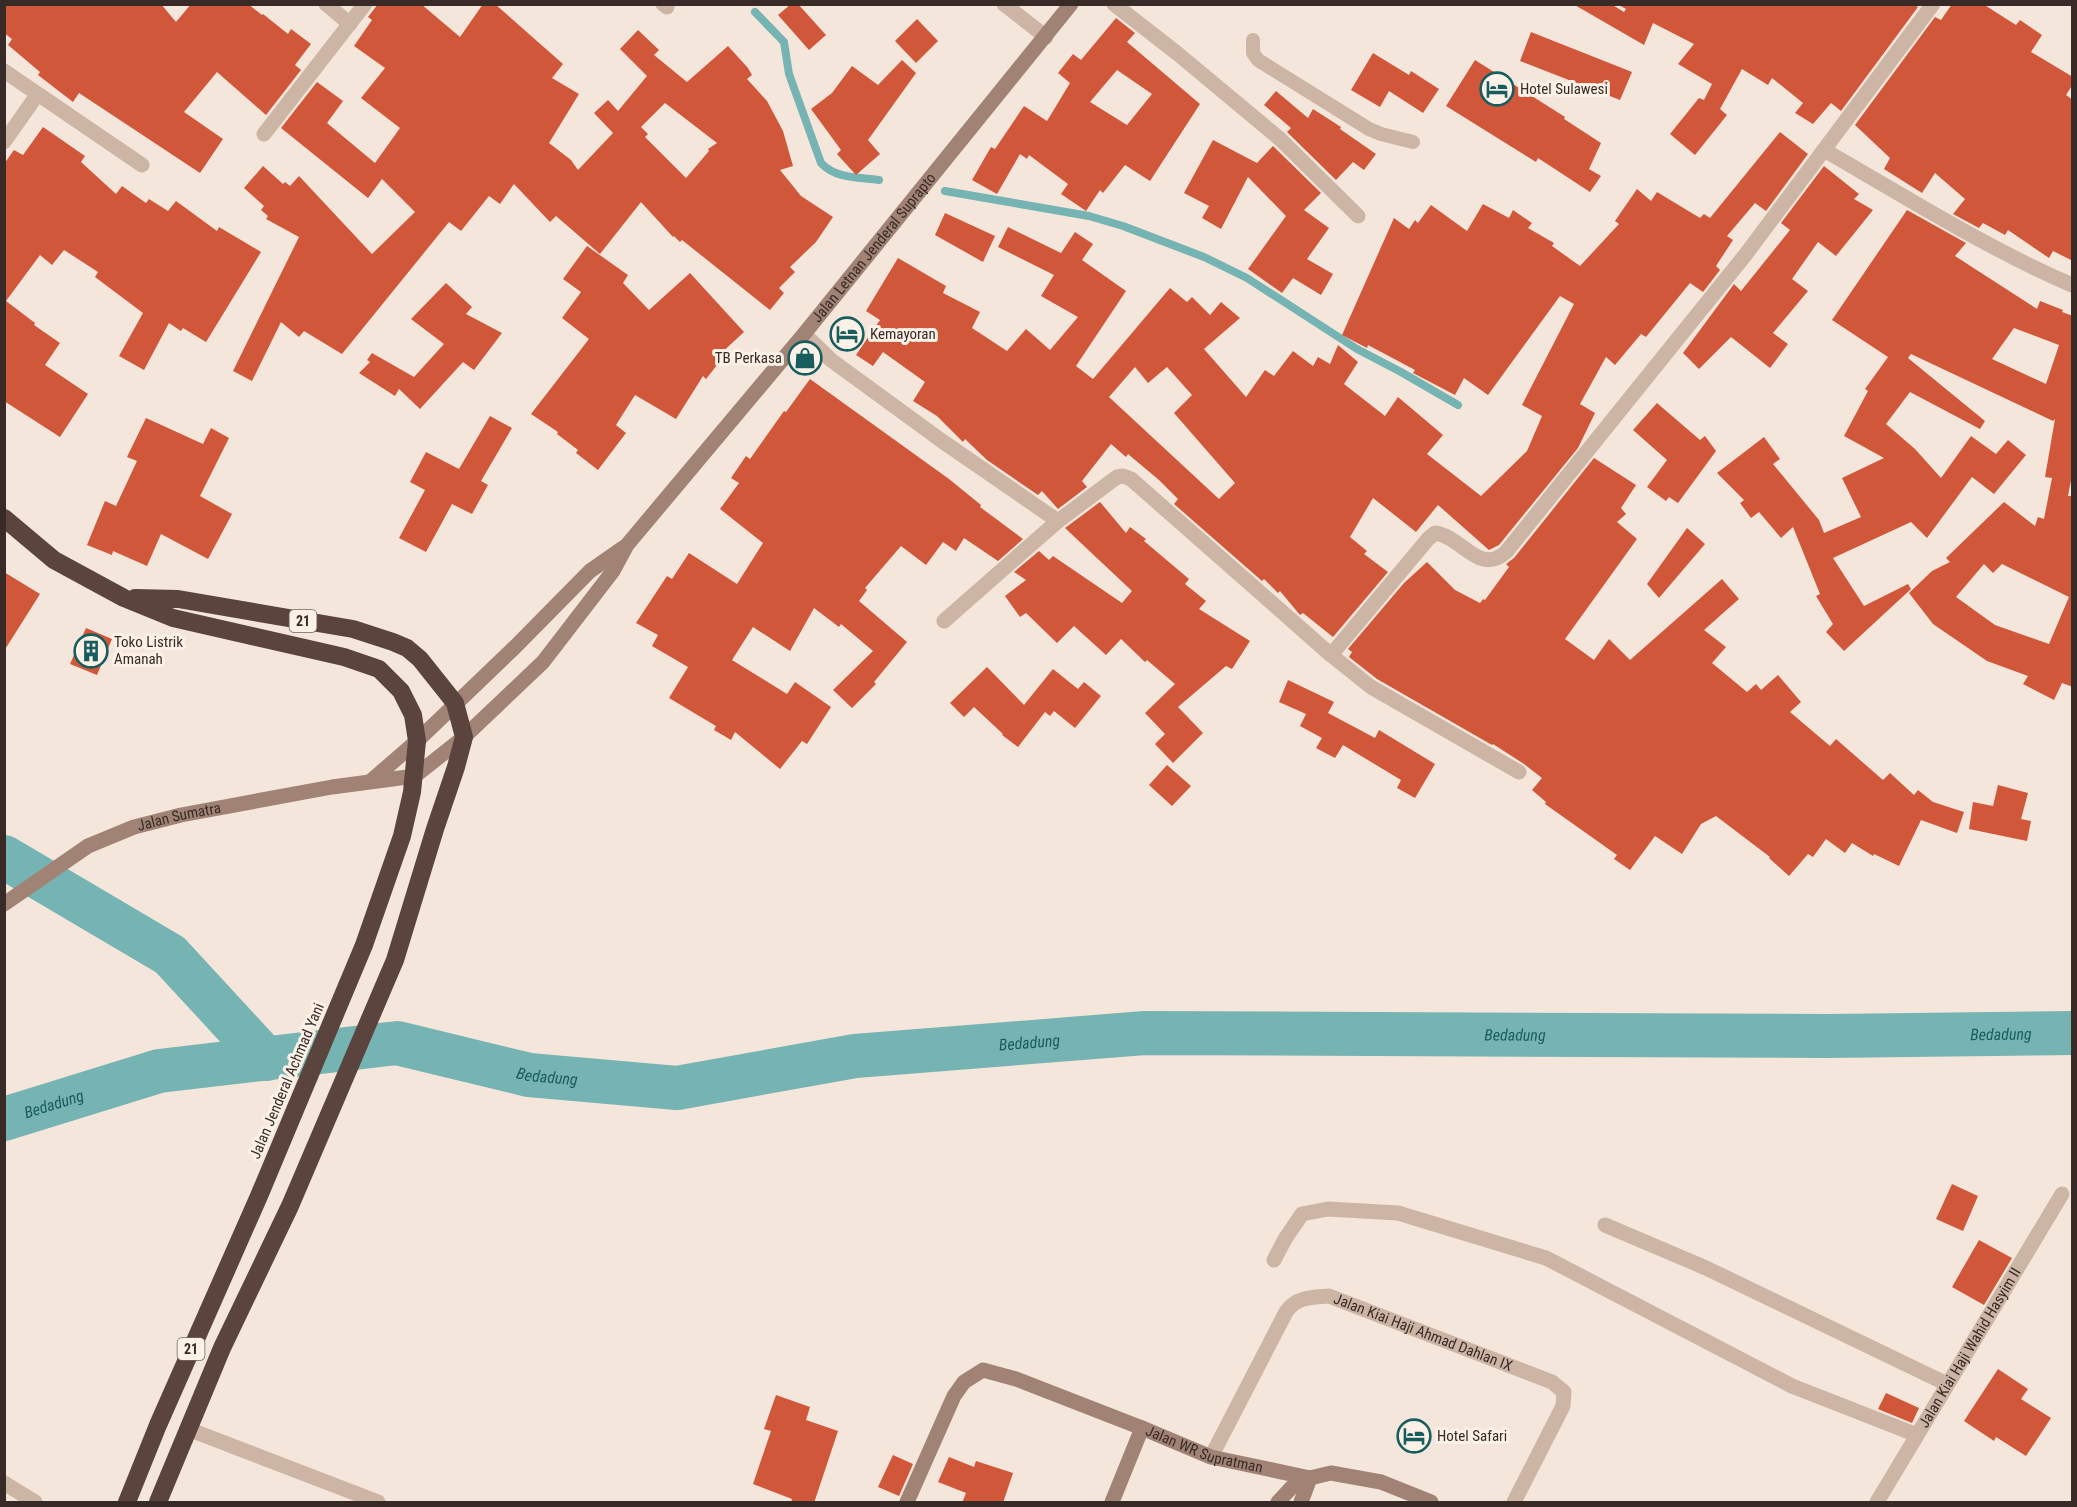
<svg xmlns="http://www.w3.org/2000/svg" width="2077" height="1507" font-family="'Roboto Condensed',sans-serif">
<style>
.lines{fill:none;stroke-linecap:round;stroke-linejoin:round}
.stream{stroke:#76b4b3;stroke-width:8}
.river{stroke:#76b4b3;stroke-width:44}
.building{fill:#d1573b;fill-rule:evenodd}
.lane{stroke:#cdb5a5;stroke-width:14}
.street{stroke:#cdb5a5;stroke-width:15}
.secondary{stroke:#a18376;stroke-width:15}
.highway{stroke:#5a443d;stroke-width:18}
.labels{text-anchor:middle;dominant-baseline:central;stroke-width:6;stroke-linejoin:round;paint-order:stroke}
.shield{fill:#fbf1e7;stroke:#726661;stroke-width:1.5}
.shield-label{font-size:14px;font-weight:bold;fill:#382b27}
.poi-label{font-size:15px;fill:#382b27;stroke:#fbf1e7;text-anchor:start}
.street-label{font-size:15px;fill:#382b27;stroke:#fbf1e7}
.water-label{font-size:16px;font-style:italic;fill:#185d5e;stroke:#fbf1e7}
</style>
<rect width="100%" height="100%" fill="#f4e6da"/>
<g class="lines">
<path class="stream" d="M755 12 784 42 789 74 821 163C836 179 858 177 879 180
M945 191 1089 216 1123 226 1204 257 1247 278 1357 349 1401 372 1458 405"/>
<g class="river">
<path d="M4 857 170 955 266 1059"/>
<path id="s1" d="M4 1119 159 1071 397 1043 529 1075 677 1088 855 1056 1145 1033 1828 1036 2072 1033"/>
</g>
</g>
<path class="building" d="M4 4H161L176 22 191 4H248L262 15 263 14 288 34 291 29 311 44 295 65 301 70 266 115 217 72 184 112 223 139 200 173 79 93 73 102 38 75 40 72 8 45 12 39 4 33Z
M378 4H421L460 37 483 4H495L563 64 552 78 579 94 549 143 571 160 578 170 613 133 594 113 608 100 618 111 647 76 620 49 638 30 659 50 654 55 687 82 728 46 748 68 752 75 747 79 767 101 783 131 793 166 780 170 801 196 833 217 816 242 790 267 795 272 779 288 784 293 770 310 682 240 680 242 674 236 673 237 641 202 600 254 556 216 550 222 514 184 500 204 489 196 461 231 449 222 342 354 304 331 299 337 281 322 252 381 233 371 299 237 266 219 268 216 261 210 264 206 244 188 263 166 283 184 285 182 290 186 299 176 372 254 415 212 382 179 368 198 281 128 317 82 343 101 327 123 375 163 400 128 361 98 385 68 354 46 372 20 368 17ZM665 103 717 143 708 149 709 151 686 178 645 137 648 134 641 127Z
M791 4H798L826 35 809 50 778 15Z
M1573 4H1611L1624 12 1626 9 1617 4H1913L1918 7 1841 111 1831 103 1813 124 1795 113 1803 103 1772 78 1768 85 1742 69 1720 109 1727 115 1695 155 1670 134 1699 98 1704 100 1712 84 1678 64 1694 44 1653 23 1644 45Z
M1952 4H1983L2016 25 2020 20 2042 35 2031 52 2073 77V84L2066 95 2073 100V261L2053 251 2049 258 2008 230 2005 235 1983 223 1979 228 1953 214 1965 199 1935 173 1922 193 1884 169 1890 158 1855 125 1935 17 1941 20Z
M1116 18 1135 33 1127 42 1200 104 1150 181 1125 165 1103 193 1100 190 1086 211 1061 194 1068 184 1029 155 1027 159 1020 154 997 194 972 180 991 147 995 149 1024 106 1047 121 1070 83 1058 73 1073 54 1081 60ZM1117 70 1152 94 1127 125 1090 102Z
M917 19 938 41 916 63 895 41Z
M1531 32 1632 72 1620 100 1520 61Z
M1373 53 1409 75 1411 71 1439 89 1423 113 1389 91 1380 107 1351 90Z
M902 60 916 73 868 140 880 154 856 175 837 154 841 150 811 109 832 93 852 66 878 85Z
M1475 60 1565 117 1564 119 1601 143 1589 169 1601 176 1590 192 1538 158 1536 162 1446 106Z
M1276 91 1308 118 1313 109 1341 127 1340 129 1376 154 1364 170 1353 162 1336 180 1287 132 1291 128 1264 105Z
M43 127 85 156 81 162 116 194 122 186 146 203 149 199 168 211 176 201 217 231 219 227 261 252 206 342 183 328 181 331 169 323 144 370 119 356 143 313 95 277 98 272 64 250 52 265 40 255 6 301 35 323 34 325 60 343 45 365 88 394 60 437 4 401V164L14 150 23 155Z
M1780 132 1808 154 1766 211 1755 203 1727 236 1733 240 1716 266 1720 270 1703 292 1690 283 1646 337 1641 334 1615 365 1606 357 1580 404 1595 413 1578 448 1499 545 1489 550 1438 505 1416 532 1373 498 1350 537 1367 551 1364 554 1388 572 1333 637 1303 613 1300 615 1280 591 1278 593 1264 579 1262 581 1174 504 1178 499 1159 480 1128 454 1126 457 1111 444 1082 481 1087 487 1058 509 1042 491 1038 495 987 460 965 439 963 442 937 416 913 401 925 382 883 352 873 366 856 355 880 320 866 311 898 258 946 286 943 293 980 312 972 328 1007 351 1026 329 1050 350 1078 317 1041 296 1054 275 998 247 1008 227 1061 253 1075 232 1093 244 1082 260 1126 291 1076 366 1093 379 1170 288 1187 302 1192 297 1210 315 1221 302 1240 318 1204 349 1246 397 1265 370 1274 376 1293 351 1313 366 1318 357 1330 364 1338 345 1358 362 1344 384 1385 416 1398 397 1443 435 1427 454 1481 496 1527 451 1542 416 1522 405 1574 304 1560 296 1488 395 1464 378 1455 395 1413 373 1415 370 1368 345 1367 348 1342 335 1394 218 1409 229 1415 220 1418 223 1431 205 1467 231 1483 204 1509 218 1513 210 1532 223 1528 228 1554 243 1552 246 1580 266 1619 224 1615 221 1637 189 1651 201 1657 192 1700 218 1704 214 1710 218ZM1135 367 1148 383 1167 367 1192 395 1174 413 1235 483 1219 499 1109 397Z
M1213 140 1257 163 1273 146 1321 193 1304 210 1329 228 1307 259 1333 274 1321 295 1293 278 1282 293 1248 269 1286 216 1248 177 1221 229 1202 218 1209 206 1184 193Z
M1824 166 1859 194 1854 199 1873 210 1836 256 1818 242 1792 279 1808 291 1773 333 1788 344 1770 368 1731 337 1699 369 1683 353 1734 284 1741 291 1790 230 1781 223Z
M1907 210 1966 243 1955 256 2037 309 2040 301 2063 310 2062 312 2073 316V470L2068 496H2073V687L2062 683 2054 700 2023 684 2028 676 1987 661 1933 624 1909 593 1932 571 1950 562 1946 558 2004 502 2035 526 2038 517 2044 519 2052 478 2045 477 2055 419 2053 421 1911 354 1908 358 1985 421 1980 429 1910 392 1886 424 1915 449 1941 478 1971 436 1996 454 2008 440 2026 455 1994 494 1972 477 1927 538 1911 522 1833 558 1864 606 1908 584 1911 589 1844 651 1826 632 1833 624 1816 596 1820 594 1793 527 1781 538 1759 512 1751 518 1740 503 1744 500 1717 473 1764 437 1780 459 1773 464 1819 520 1824 533 1861 517 1842 478 1884 458 1844 436 1868 391 1865 389 1888 357 1832 320ZM2014 328 2059 345 2046 384 1992 359ZM1984 564 1993 573 2002 564 2069 597 2049 644 1995 625 1956 597Z
M945 213 995 236 983 262 935 235Z
M587 246 628 275 623 283 649 310 690 273 744 332 717 357 721 360 706 379 703 376 676 419 635 395 616 425 626 433 598 470 576 453 578 450 557 434 558 432 531 414 589 339 562 318 581 292 563 279Z
M446 283 472 307 466 314 502 333 474 370 463 362 420 409 399 389 395 396 359 373 370 362 367 360 372 353 414 377 444 344 411 319Z
M810 379 949 479 981 505 980 507 1023 539 998 561 964 538 956 551 943 542 926 565 901 546 865 588 867 590 859 601 907 642 874 682 876 684 852 708 833 690 873 651 841 624 839 627 814 608 790 651 753 627 732 660 787 694 795 682 831 707 807 744 802 741 780 769 735 732 731 740 714 730 716 726 669 698 688 667 652 646 658 635 636 623 667 576 672 579 689 553 737 584 763 543 720 509 739 483 731 478 746 456 750 459 784 411 786 412Z
M1657 403 1700 440 1705 436 1716 451 1678 503 1669 497 1666 501 1647 487 1667 460 1633 430Z
M490 416 512 428 481 481 488 485 472 514 452 504 426 552 399 538 425 490 410 482 426 452 459 469Z
M146 418 203 444 211 428 229 438 200 496 232 514 208 559 161 534 147 566 113 551 112 555 87 545 105 501 116 506 137 461 127 457Z
M1594 458 1636 485 1621 508 1626 514 1617 522 1637 539 1565 639 1594 660 1609 639 1630 660 1722 579 1739 599 1704 630 1726 647 1712 663 1747 692 1756 684 1761 690 1778 675 1801 702 1790 712 1830 746 1836 739 1883 780 1890 773 1914 795 1918 790 1933 802 1964 812 1957 833 1921 820 1899 866 1874 854 1873 856 1852 843 1845 853 1826 839 1813 857 1808 854 1789 876 1769 858 1770 857 1716 816 1701 824 1682 854 1655 836 1630 870 1614 859 1617 855 1545 804 1546 802 1532 790 1542 778 1524 764 1493 744 1492 745 1377 679 1349 657 1352 652 1348 649 1404 583 1427 562 1455 590 1480 603 1483 599 1485 600 1509 567 1506 564 1514 558Z
M1100 502 1126 533 1130 527 1146 539 1144 541 1189 579 1185 584 1206 601 1199 609 1250 641 1232 669 1226 666 1178 707 1203 733 1173 763 1155 744 1165 734 1145 713 1175 684 1147 660 1145 662 1121 639 1106 655 1074 626 1057 643 1026 613 1020 617 1005 596 1026 580 1014 572 1039 551 1049 560 1053 556 1122 603 1132 591 1065 528Z
M1687 528 1705 544 1659 598 1647 584Z
M4 572 40 594 4 651Z
M86 628 112 639 97 675 70 664Z
M987 667 1024 705 1053 669 1078 689 1084 682 1101 696 1075 728 1054 711 1050 716 1045 712 1018 747 1002 735 1003 734 974 707 964 717 950 703Z
M1288 680 1334 702 1328 713 1375 738 1379 730 1435 764 1415 798 1397 788 1401 780 1343 745 1335 758 1316 748 1322 738 1300 726 1306 714 1279 702Z
M1167 765 1191 786 1172 806 1149 785Z
M1998 785 2028 793 2021 819 2031 821 2027 841 1969 829 1973 802 1993 806Z
M1952 1184 1978 1196 1963 1231 1936 1219Z
M1979 1240 2012 1258 1984 1305 1952 1287Z
M1998 1369 2028 1389 2021 1399 2051 1418 2026 1456 1996 1437 1994 1441 1964 1421Z
M1886 1393 1919 1408 1912 1423 1878 1409Z
M776 1395 810 1407 806 1420 838 1431 814 1503H791L792 1499 753 1484 771 1431 764 1429Z
M893 1455 913 1464 899 1496 878 1487Z
M949 1457 974 1467 976 1461 1013 1473 1003 1503H962L966 1493 938 1482Z"/>
<g class="lines">
<path class="lane" d="M1253 40V53L1258 60 1369 129 1381 134 1413 142"/>
<g class="street">
<path d="M326 4 350 24"/>
<path d="M663 4 667 7"/>
<path d="M1004 4 1046 37"/>
<path d="M1114 4 1178 54 1280 139 1358 216"/>
<path d="M4 71 142 165"/>
<path d="M264 134 365 4"/>
<path d="M4 142 37 95"/>
<path d="M1824 150C1906 197 1986 248 2072 285"/>
<path d="M804 334 831 360 942 441 1058 521 1117 477 1123 476 1131 479 1331 655 1371 687 1519 772"/>
<path d="M944 621 1058 521"/>
<path d="M1331 655 1428 539 1435 533C1463 537 1479 576 1506 552L1746 254 1933 4"/>
<path d="M1605 1225 1706 1268 1947 1384"/>
<path d="M1274 1260 1285 1239 1302 1214 1328 1209 1398 1213 1546 1258 1792 1386 1917 1435"/>
<path d="M188 1429 378 1502"/>
<path id="s2" d="M1211 1457 1286 1312C1296 1297 1312 1297 1329 1296L1552 1382 1564 1392 1563 1406 1514 1502"/>
<path d="M4 1483 35 1502"/>
<path id="s3" d="M1877 1502 2062 1194"/>
</g>
<g class="secondary">
<path d="M372 780 417 741 515 647 590 571 623 548"/>
<path id="s4" d="M4 904 88 846 134 827 181 815 332 787 415 776 464 737 543 662 613 571 627 545 804 334 1071 4"/>
<path d="M907 1502 954 1396 964 1382 983 1370 1016 1379 1142 1428"/>
<path id="s5" d="M1112 1502 1142 1428 1211 1457 1310 1478"/>
<path d="M1278 1502 1291 1488 1310 1478 1331 1473 1381 1482 1431 1502"/>
<path d="M1301 1502 1310 1478"/>
</g>
<path class="highway" d="M4 518 54 560 124 598 173 618 344 657 379 669 401 691 413 715 417 741 412 792 402 836 364 945 259 1196 158 1425 127 1502
M135 598 178 599 353 629 393 642 407 648 420 659 455 703 464 737 456 767 435 829 395 960 290 1206 222 1348 158 1502"/>
</g>
<defs>
<g id="hotel-ring" transform="scale(1.725)"><circle r="9.5" fill="#fbf1e7" stroke="#185d5e" stroke-width="1.5"/><path d="M-6-4.5h1.5V1H6V5H4.5V3h-9V5H-6ZM-4 0a1.8 1.8 0 1 1 3.6 0ZM.5 0V-2.5h3Q6-2.5 6 0Z" fill="#185d5e"/></g>
<g id="shop-ring" transform="scale(1.725)"><circle r="9.5" fill="#fbf1e7" stroke="#185d5e" stroke-width="1.5"/><path d="M-5-2.5h2.3a2.7 3.5 0 0 1 5.4 0H5L5.5 6h-11ZM-1.5-2.5h3a1.5 2.3 0 0 0-3 0Z" fill="#185d5e"/></g>
<g id="building-ring" transform="scale(1.725)"><circle r="9.5" fill="#fbf1e7" stroke="#185d5e" stroke-width="1.5"/><path d="M-4-6H4V6H1V3H-1V6H-4ZM-2.5-4.3h1.7v1.8h-1.7ZM.8-4.3h1.7v1.8H.8ZM-2.5-1h1.7V.8h-1.7ZM.8-1h1.7V.8H.8Z" fill="#185d5e"/></g>
</defs>
<g fill-rule="evenodd">
<use href="#hotel-ring" x="1497" y="89"/>
<use href="#hotel-ring" x="847" y="334"/>
<use href="#shop-ring" x="805" y="358"/>
<use href="#building-ring" x="91" y="651"/>
<use href="#hotel-ring" x="1414" y="1436"/>
</g>
<g class="labels">
<g class="shield">
<rect x="289.5" y="610" width="27" height="22" rx="4.5"/>
<rect x="177.5" y="1338" width="27" height="22" rx="4.5"/>
</g>
<g class="shield-label">
<text x="303" y="621">21</text>
<text x="191" y="1349">21</text>
</g>
<g class="poi-label">
<text x="1520" y="89">Hotel Sulawesi</text>
<text x="870" y="334">Kemayoran</text>
<text x="782" y="358" text-anchor="end">TB Perkasa</text>
<text x="114" y="642">Toko Listrik<tspan x="114" dy="17">Amanah</tspan></text>
<text x="1437" y="1436">Hotel Safari</text>
</g>
<g class="street-label">
<text stroke="none"><textPath href="#s4" startOffset="1140">Jalan Letnan Jenderal Suprapto</textPath></text>
<text stroke="none"><textPath href="#s4" startOffset="198">Jalan Sumatra</textPath></text>
<text transform="translate(287 1081) rotate(-67)">Jalan Jenderal Achmad Yani</text>
<text stroke="none"><textPath href="#s2" startOffset="312">Jalan Kiai Haji Ahmad Dahlan IX</textPath></text>
<text stroke="none"><textPath href="#s3" startOffset="180">Jalan Kiai Haji Wahid Hasyim II</textPath></text>
<text stroke="none"><textPath href="#s5" startOffset="146">Jalan WR Supratman</textPath></text>
</g>
<g class="water-label">
<text stroke="none"><textPath href="#s1" startOffset="1528">Bedadung</textPath></text>
<text stroke="none"><textPath href="#s1" startOffset="2014">Bedadung</textPath></text>
<text stroke="none"><textPath href="#s1" startOffset="1042">Bedadung</textPath></text>
<text stroke="none"><textPath href="#s1" startOffset="556">Bedadung</textPath></text>
<text stroke="none"><textPath href="#s1" startOffset="52">Bedadung</textPath></text>
</g>
</g>
<rect width="2077" height="1507" fill="none" stroke="#382b27" stroke-width="12"/>
</svg>
